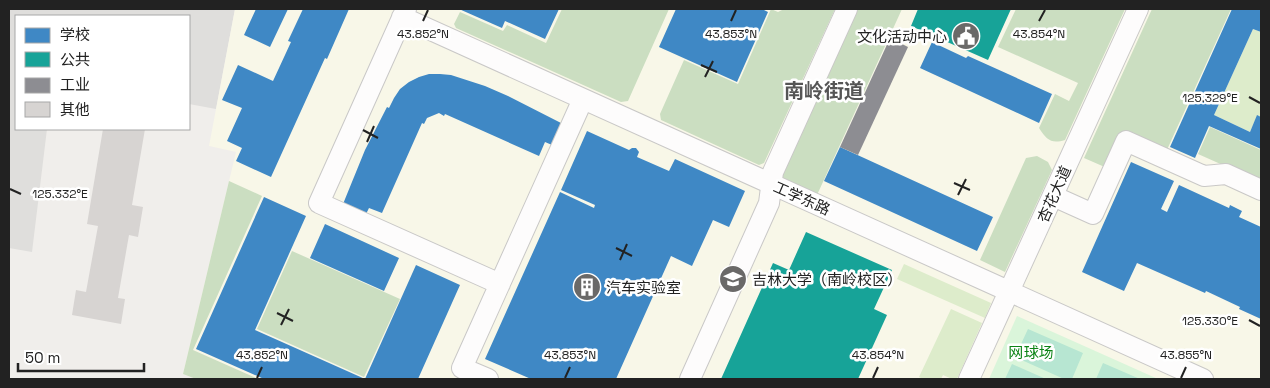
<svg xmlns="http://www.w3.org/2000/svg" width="1270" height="388" font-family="'Space Grotesk','Noto Sans SC',sans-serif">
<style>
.residential{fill:#dfdedc}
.education{fill:#f8f7e8}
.grass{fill:#ddeccb}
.forest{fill:#cbdec1}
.park{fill:#daf5da}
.pitch{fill:#b7e6d2}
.schools{fill:#3f88c5}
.public{fill:#17a398}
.industry{fill:#8d8d92}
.building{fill:#d7d4d2}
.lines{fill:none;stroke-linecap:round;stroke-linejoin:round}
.minor-casing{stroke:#c9c8c7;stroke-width:22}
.minor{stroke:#fdfcfc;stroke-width:20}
.ticks{fill:none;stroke:#222;stroke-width:2}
.labels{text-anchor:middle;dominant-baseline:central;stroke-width:5;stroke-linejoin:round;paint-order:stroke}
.poi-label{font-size:15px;fill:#222;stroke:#fff;text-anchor:start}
.street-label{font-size:15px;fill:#222;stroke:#fff}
.park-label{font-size:15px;fill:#0c8416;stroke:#fff}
.district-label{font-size:20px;font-weight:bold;fill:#555;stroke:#fff}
.ticks-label{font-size:12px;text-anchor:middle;fill:#222;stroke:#fff;stroke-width:5;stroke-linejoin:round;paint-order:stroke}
</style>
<rect width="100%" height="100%" fill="#f0eeeb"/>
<path class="residential" d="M9 9H235L216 109 189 104V16H16V129H47L32 252 9 248Z"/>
<path class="education" d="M235 9H1261V379H196L183 374 236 152 209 146Z"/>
<path class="grass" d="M1253 29 1261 32V117L1257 116 1250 132 1214 115Z
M904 264 991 303 985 318 897 279Z
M951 309 982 323 957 379H952L943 375 941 379H923L919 377Z"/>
<path class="forest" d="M562 9H669L628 101 621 102 456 28 454 24 460 12 503 31 507 25 546 43Z
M771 9 778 12 784 9H835L764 163 759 165 661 120 660 114 684 60 738 84Z
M858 9H902L817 195 783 179 782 173Z
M1016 9H1125L1065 140C1051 144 1047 140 1039 128L1055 94 1069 101 1078 83 998 47Z
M1152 9H1231L1166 152 1123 133 1107 168 1084 158Z
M1210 127 1261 150V182L1198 154Z
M1037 156 1048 162 1052 170 1005 272 980 260 1026 158Z
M229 181 262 196 193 350 258 379H196L183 374Z
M292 251 400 299 364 377 257 329Z"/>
<path class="park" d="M1017 316 1158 379H989Z"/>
<path class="pitch" d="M1028 329 1083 353 1072 379H1064L1015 357Z
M1103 363 1140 379H1096Z
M1012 364 1046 379H1005Z"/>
<path class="schools" d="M256 9H288L270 47 244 35Z
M303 9H349L327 59 325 58 271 177 236 161 242 148 227 141 242 108 222 100 238 65 273 81 291 42 288 41Z
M459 9H559L545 39 505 21 502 28Z
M676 9H762L768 12 737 82 659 47Z
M1232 9H1261V32L1253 29 1214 115 1250 132 1257 115 1261 117V149L1209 126 1195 158 1170 147Z
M932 42 966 58 968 56 1052 94 1039 123 920 68Z
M429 74H440L451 75 485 86 508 96 561 123 552 145 545 142 539 156 445 114 444 116 439 113 427 118 424 124 422 123 382 213 369 208 366 214 343 204 365 150 387 107 389 108 394 98 400 89 409 82 419 77Z
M587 131 629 150 632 148H636L639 152 637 157 669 171 675 159 745 191 729 227 713 220 692 266 671 256 616 379H531L485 359 560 192 594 208 595 205 561 190Z
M840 147 993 217 977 251 824 181Z
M1131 162 1174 181 1161 209 1167 212 1179 185 1229 208 1230 205 1242 211 1239 217 1261 227V319L1239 309 1240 307 1206 291 1205 293 1137 263 1124 291 1082 272Z
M264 197 306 216 255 330 365 379 416 265 460 285 418 379H264L196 349Z
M325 224 399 258 384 291 310 258Z"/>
<path class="public" d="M918 9H1011L988 60 911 26Z
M806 232 892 270 874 309 887 315 858 379H721L773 263 789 270Z"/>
<path class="industry" d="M890 38 908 47 858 155 840 147Z"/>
<path class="building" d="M103 129H145L132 205 143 207 138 237 129 235 118 298 125 299 121 324 72 315 76 290 86 292 98 226 87 224Z"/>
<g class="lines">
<g class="minor-casing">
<path id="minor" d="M406 9 319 203 500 284
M402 17 1203 379
M1053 196 1093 214 1126 141 1204 176 1226 174 1261 190
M488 379 462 368 583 99
M690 379 769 203 773 172 847 9
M969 379 1138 9"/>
</g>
<use href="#minor" class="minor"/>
</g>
<path class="ticks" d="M423 21 428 10M731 21 736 10M1039 21 1045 10M701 65 717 72M705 77 713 61M1249 97 1260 103M363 130 378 138M367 142 374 126M954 183 970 190M10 189 21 194M958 195 966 179M616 248 632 256M620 260 627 244M277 313 293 321M1249 320 1260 326M281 325 289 309M257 378 262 367M565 378 570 367M873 378 878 367M1181 378 1186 367"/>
<defs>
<g id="civic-disc" transform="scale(1.4375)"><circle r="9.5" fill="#6a6968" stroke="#fff"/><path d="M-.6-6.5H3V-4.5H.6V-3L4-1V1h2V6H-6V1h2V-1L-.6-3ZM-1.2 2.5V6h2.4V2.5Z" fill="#fff"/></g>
<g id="university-disc" transform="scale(1.4375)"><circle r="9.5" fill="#6a6968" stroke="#fff"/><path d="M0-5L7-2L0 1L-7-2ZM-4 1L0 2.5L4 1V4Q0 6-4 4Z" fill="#fff"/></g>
<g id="building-disc" transform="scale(1.4375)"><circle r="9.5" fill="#6a6968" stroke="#fff"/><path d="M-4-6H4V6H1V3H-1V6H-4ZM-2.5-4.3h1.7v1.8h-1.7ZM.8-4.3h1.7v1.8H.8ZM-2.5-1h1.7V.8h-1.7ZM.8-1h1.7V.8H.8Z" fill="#fff"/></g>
</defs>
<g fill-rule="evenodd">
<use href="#civic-disc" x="966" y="36"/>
<use href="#university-disc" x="733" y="279"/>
<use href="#building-disc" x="587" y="287"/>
</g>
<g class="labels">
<g class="poi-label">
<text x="947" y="36" text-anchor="end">文化活动中心</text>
<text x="752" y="279">吉林大学（南岭校区）</text>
<text x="606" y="287">汽车实验室</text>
</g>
<g class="street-label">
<text transform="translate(1054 194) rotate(-66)">杏花大道</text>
<text transform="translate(802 198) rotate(24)">工学东路</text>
</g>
<g class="park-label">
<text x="1031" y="352">网球场</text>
</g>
<g class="district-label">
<text x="824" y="91">南岭街道</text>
</g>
</g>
<g class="ticks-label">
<text x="423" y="38">43.852°N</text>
<text x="731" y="38">43.853°N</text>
<text x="1039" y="38">43.854°N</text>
<text x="1210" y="102">125.329°E</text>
<text x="60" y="198">125.332°E</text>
<text x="1210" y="325">125.330°E</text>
<text x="262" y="359">43.852°N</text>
<text x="570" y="359">43.853°N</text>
<text x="878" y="359">43.854°N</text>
<text x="1186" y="359">43.855°N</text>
</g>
<rect width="1270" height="388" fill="none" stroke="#222222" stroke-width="20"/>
<rect x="15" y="15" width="175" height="115" fill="#ffffff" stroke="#a7a7a7"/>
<rect x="25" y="28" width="25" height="15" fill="#3f88c5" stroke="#a7a7a7"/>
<text x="60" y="40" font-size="15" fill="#222222">学校</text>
<rect x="25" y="52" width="25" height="15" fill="#17a398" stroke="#a7a7a7"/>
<text x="60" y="65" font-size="15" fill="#222222">公共</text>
<rect x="25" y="78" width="25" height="15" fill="#8d8d92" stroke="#a7a7a7"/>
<text x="60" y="90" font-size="15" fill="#222222">工业</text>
<rect x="25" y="102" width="25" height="15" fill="#d7d4d2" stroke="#a7a7a7"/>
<text x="60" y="115" font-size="15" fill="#222222">其他</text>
<path d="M18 363v8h126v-8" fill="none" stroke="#222222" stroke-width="2.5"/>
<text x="25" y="363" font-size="15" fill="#222222" stroke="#ffffff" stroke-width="4" paint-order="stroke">50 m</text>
</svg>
